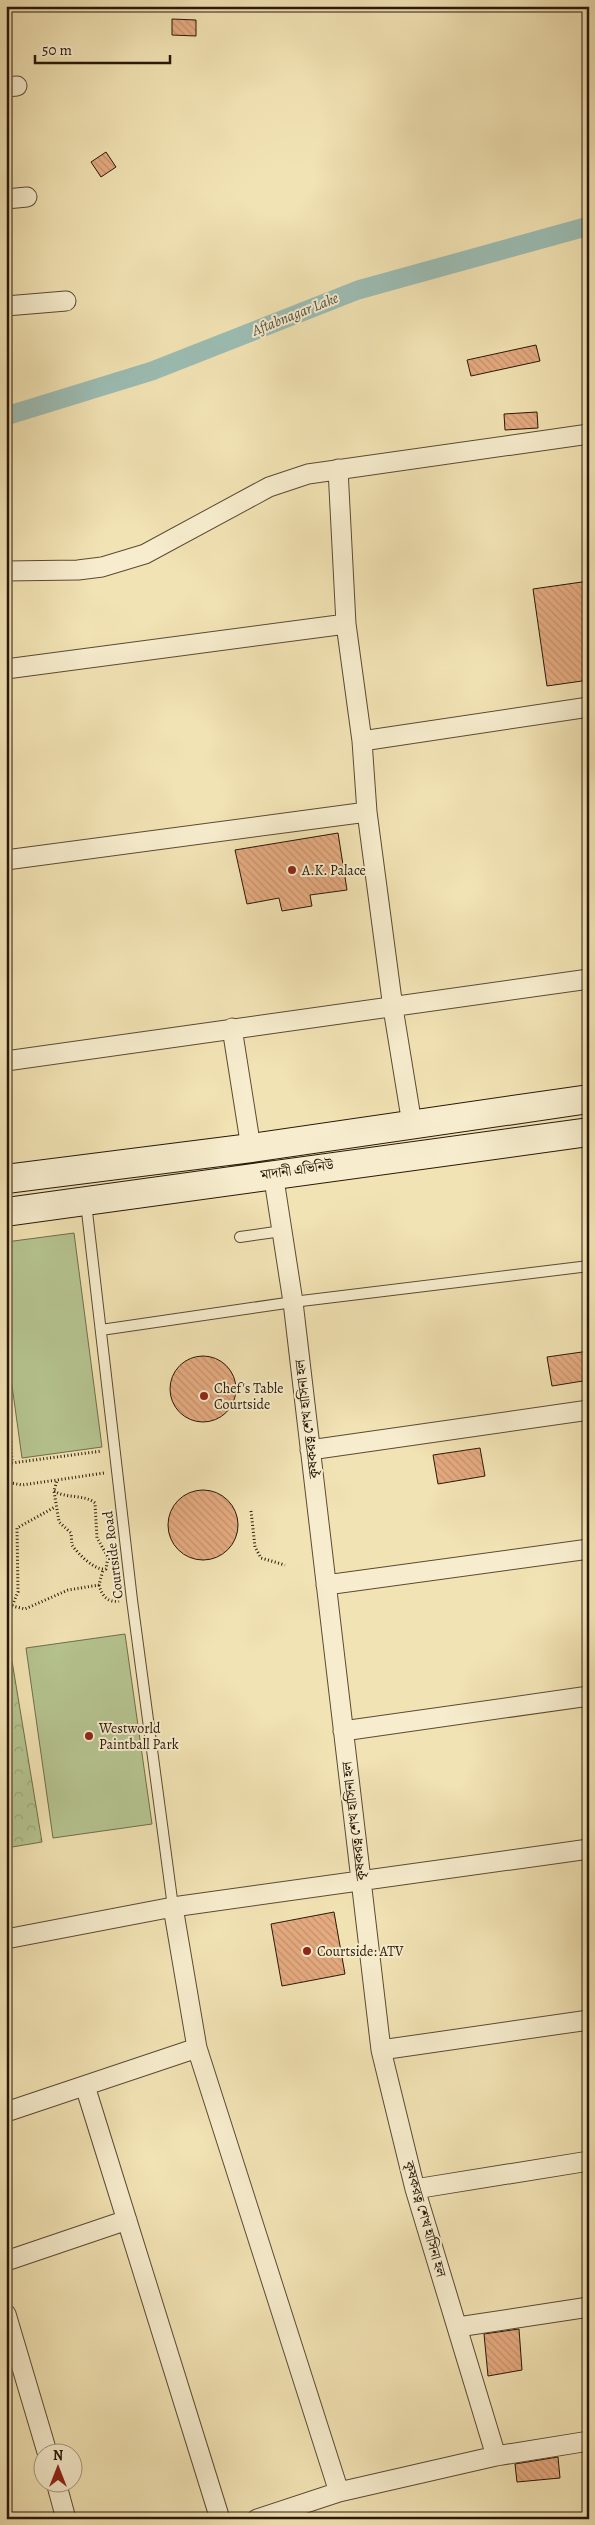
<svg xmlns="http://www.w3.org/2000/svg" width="595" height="2525" font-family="Alegreya,'Noto Serif Bengali',serif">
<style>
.forest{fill:url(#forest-crowns);stroke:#6f6e4c}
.garden{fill:#b6c591;stroke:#6f6e4c}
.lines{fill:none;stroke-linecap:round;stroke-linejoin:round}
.canal{stroke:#9cbdb4;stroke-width:19}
.building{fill:url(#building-back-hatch);stroke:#281808}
.lane-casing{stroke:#5a4b33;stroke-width:12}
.street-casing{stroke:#5a4b33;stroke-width:21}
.secondary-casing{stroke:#281808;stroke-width:30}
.path{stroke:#281808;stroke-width:3;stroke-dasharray:1 2.5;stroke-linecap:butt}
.lane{stroke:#f7edce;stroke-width:10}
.street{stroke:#f7edce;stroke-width:19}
.secondary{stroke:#f7edce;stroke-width:28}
.poi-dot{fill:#8f2418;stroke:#f7edce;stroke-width:2}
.labels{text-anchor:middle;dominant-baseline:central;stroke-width:4;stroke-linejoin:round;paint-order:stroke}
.poi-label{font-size:14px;fill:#281808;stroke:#f7edce;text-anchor:start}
.street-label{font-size:14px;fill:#281808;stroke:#f7edce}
.water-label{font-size:15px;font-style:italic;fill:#515244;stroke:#f7edce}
</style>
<defs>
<pattern id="forest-crowns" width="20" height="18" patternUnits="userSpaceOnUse" patternTransform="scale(1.25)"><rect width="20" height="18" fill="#b6c591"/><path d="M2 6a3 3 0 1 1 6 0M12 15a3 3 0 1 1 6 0" fill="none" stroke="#9ca87c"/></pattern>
<pattern id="building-back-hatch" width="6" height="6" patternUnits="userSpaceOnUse" patternTransform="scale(1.25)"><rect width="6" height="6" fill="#e6ab81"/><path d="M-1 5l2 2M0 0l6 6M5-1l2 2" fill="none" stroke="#c5926e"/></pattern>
</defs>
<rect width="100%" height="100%" fill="#f2e3b4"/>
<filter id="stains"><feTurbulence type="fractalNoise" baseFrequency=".004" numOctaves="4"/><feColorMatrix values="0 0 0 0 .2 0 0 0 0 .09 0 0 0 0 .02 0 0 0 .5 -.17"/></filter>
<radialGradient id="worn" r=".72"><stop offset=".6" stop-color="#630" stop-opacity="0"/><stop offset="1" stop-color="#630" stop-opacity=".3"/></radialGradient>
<path class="forest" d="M12 1661 42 1842 6 1848V1662Z"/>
<path class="garden" d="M74 1233 102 1447 22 1458 6 1342V1242Z
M125 1634 152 1824 53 1838 26 1648Z"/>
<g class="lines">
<path class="canal" d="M6 416 152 371 358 290 589 226"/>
</g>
<path class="building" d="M172 19 196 20V36L172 35Z
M106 152 116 167 101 177 91 162Z
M536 345 540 361 471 376 467 360Z
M537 412 538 428 505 430 504 414Z
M589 581V680L547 686 533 589Z
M338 833 347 890 310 895 312 906 282 911 279 898 247 904 235 850Z
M589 1351V1380L552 1386 547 1357Z
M170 1389a33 33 0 1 1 66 0a33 33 0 1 1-66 0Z
M480 1448 485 1476 438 1484 433 1455Z
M168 1525a35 35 0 1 1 70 0a35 35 0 1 1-70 0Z
M334 1912 345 1974 282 1986 271 1924Z
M519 2329 522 2370 488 2376 484 2334Z
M558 2457 560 2478 517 2482 515 2464Z"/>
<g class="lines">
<g class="lane-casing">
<path id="lane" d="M86 1203 132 1600 173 1907
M240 1237 282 1231
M101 1330 293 1302 589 1266"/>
</g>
<g class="street-casing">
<path id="street" d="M6 87 17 86
M6 199 27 197
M6 306 66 301
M338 469 346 624 362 741 367 812 393 1008 412 1124
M6 571 78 570 102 567 145 554 269 487 308 474 589 434
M6 669 346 624
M362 741 589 707
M6 860 367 812
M232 1028 251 1148
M6 1061 589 979
M273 1173 293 1302 381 2050 415 2189 496 2456
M310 1450 589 1410
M326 1585 589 1549
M343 1731 589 1696
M173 1907 197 2048 339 2492
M6 1939 173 1907 589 1849
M381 2050 589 2020
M85 2086 220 2519
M6 2112 197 2048
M415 2189 589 2161
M6 2261 127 2220
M6 2314 47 2452
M458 2327 589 2307
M56 2482 66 2519
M257 2519 339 2492 496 2456 589 2441"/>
</g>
<g class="secondary-casing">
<path id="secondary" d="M6 1179 251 1148 589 1099
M6 1212 589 1132"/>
</g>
<path class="path" d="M6 1429 11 1440 12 1463 102 1451
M6 1479 9 1475 12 1463
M6 1482 22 1485 57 1480
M54 1491C67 1499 84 1494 95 1503L97 1538 108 1557 106 1569C95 1571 78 1554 72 1545L71 1533 59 1522 54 1491 57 1480 104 1473
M251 1511 255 1547 261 1558 285 1565
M99 1585C102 1596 108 1603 119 1601
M12 1606 25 1609 68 1590 99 1585 103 1570
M6 1607 12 1606 18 1592 17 1528 55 1507"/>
<use href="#lane" class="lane"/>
<use href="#street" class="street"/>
<use href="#secondary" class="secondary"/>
</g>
<g class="poi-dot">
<circle cx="292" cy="870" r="5"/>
<circle cx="204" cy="1396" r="5"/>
<circle cx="89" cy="1736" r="5"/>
<circle cx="307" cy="1951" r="5"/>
</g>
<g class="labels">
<g class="poi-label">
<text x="302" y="870">A.K. Palace</text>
<text x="214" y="1388">Chef's Table<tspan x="214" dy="16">Courtside</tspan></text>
<text x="99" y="1728">Westworld<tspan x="99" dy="16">Paintball Park</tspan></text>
<text x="317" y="1951">Courtside: ATV</text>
</g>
<g class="street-label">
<text transform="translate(297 1170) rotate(-8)">মাদানী এভিনিউ</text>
<text transform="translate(307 1419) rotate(-97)">কৃষকরত্ন শেখ হাসিনা হল</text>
<text transform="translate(113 1555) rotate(-97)">Courtside Road</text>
<text transform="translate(354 1821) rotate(-97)">কৃষকরত্ন শেখ হাসিনা হল</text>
<text transform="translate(425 2219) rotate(74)">কৃষকরত্ন শেখ হাসিনা হল</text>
</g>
<g class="water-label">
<text transform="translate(295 314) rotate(-22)">Aftabnagar Lake</text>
</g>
</g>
<rect width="595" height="2525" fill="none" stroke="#f2e3b4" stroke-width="25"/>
<rect x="8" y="8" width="580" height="2510" fill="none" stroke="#281808" stroke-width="2.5"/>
<rect x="12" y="12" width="570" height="2500" fill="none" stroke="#281808"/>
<g transform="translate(58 2468)"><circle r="24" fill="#f7edce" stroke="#a4987f"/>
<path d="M0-4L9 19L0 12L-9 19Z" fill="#8f2418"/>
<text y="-8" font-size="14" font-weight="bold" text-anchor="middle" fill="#281808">N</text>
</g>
<path d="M35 55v8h135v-8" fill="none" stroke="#281808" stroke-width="2.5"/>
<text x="42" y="55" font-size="15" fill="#281808" stroke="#f7edce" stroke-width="4" paint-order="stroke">50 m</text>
<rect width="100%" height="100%" filter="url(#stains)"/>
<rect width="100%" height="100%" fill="url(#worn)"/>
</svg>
